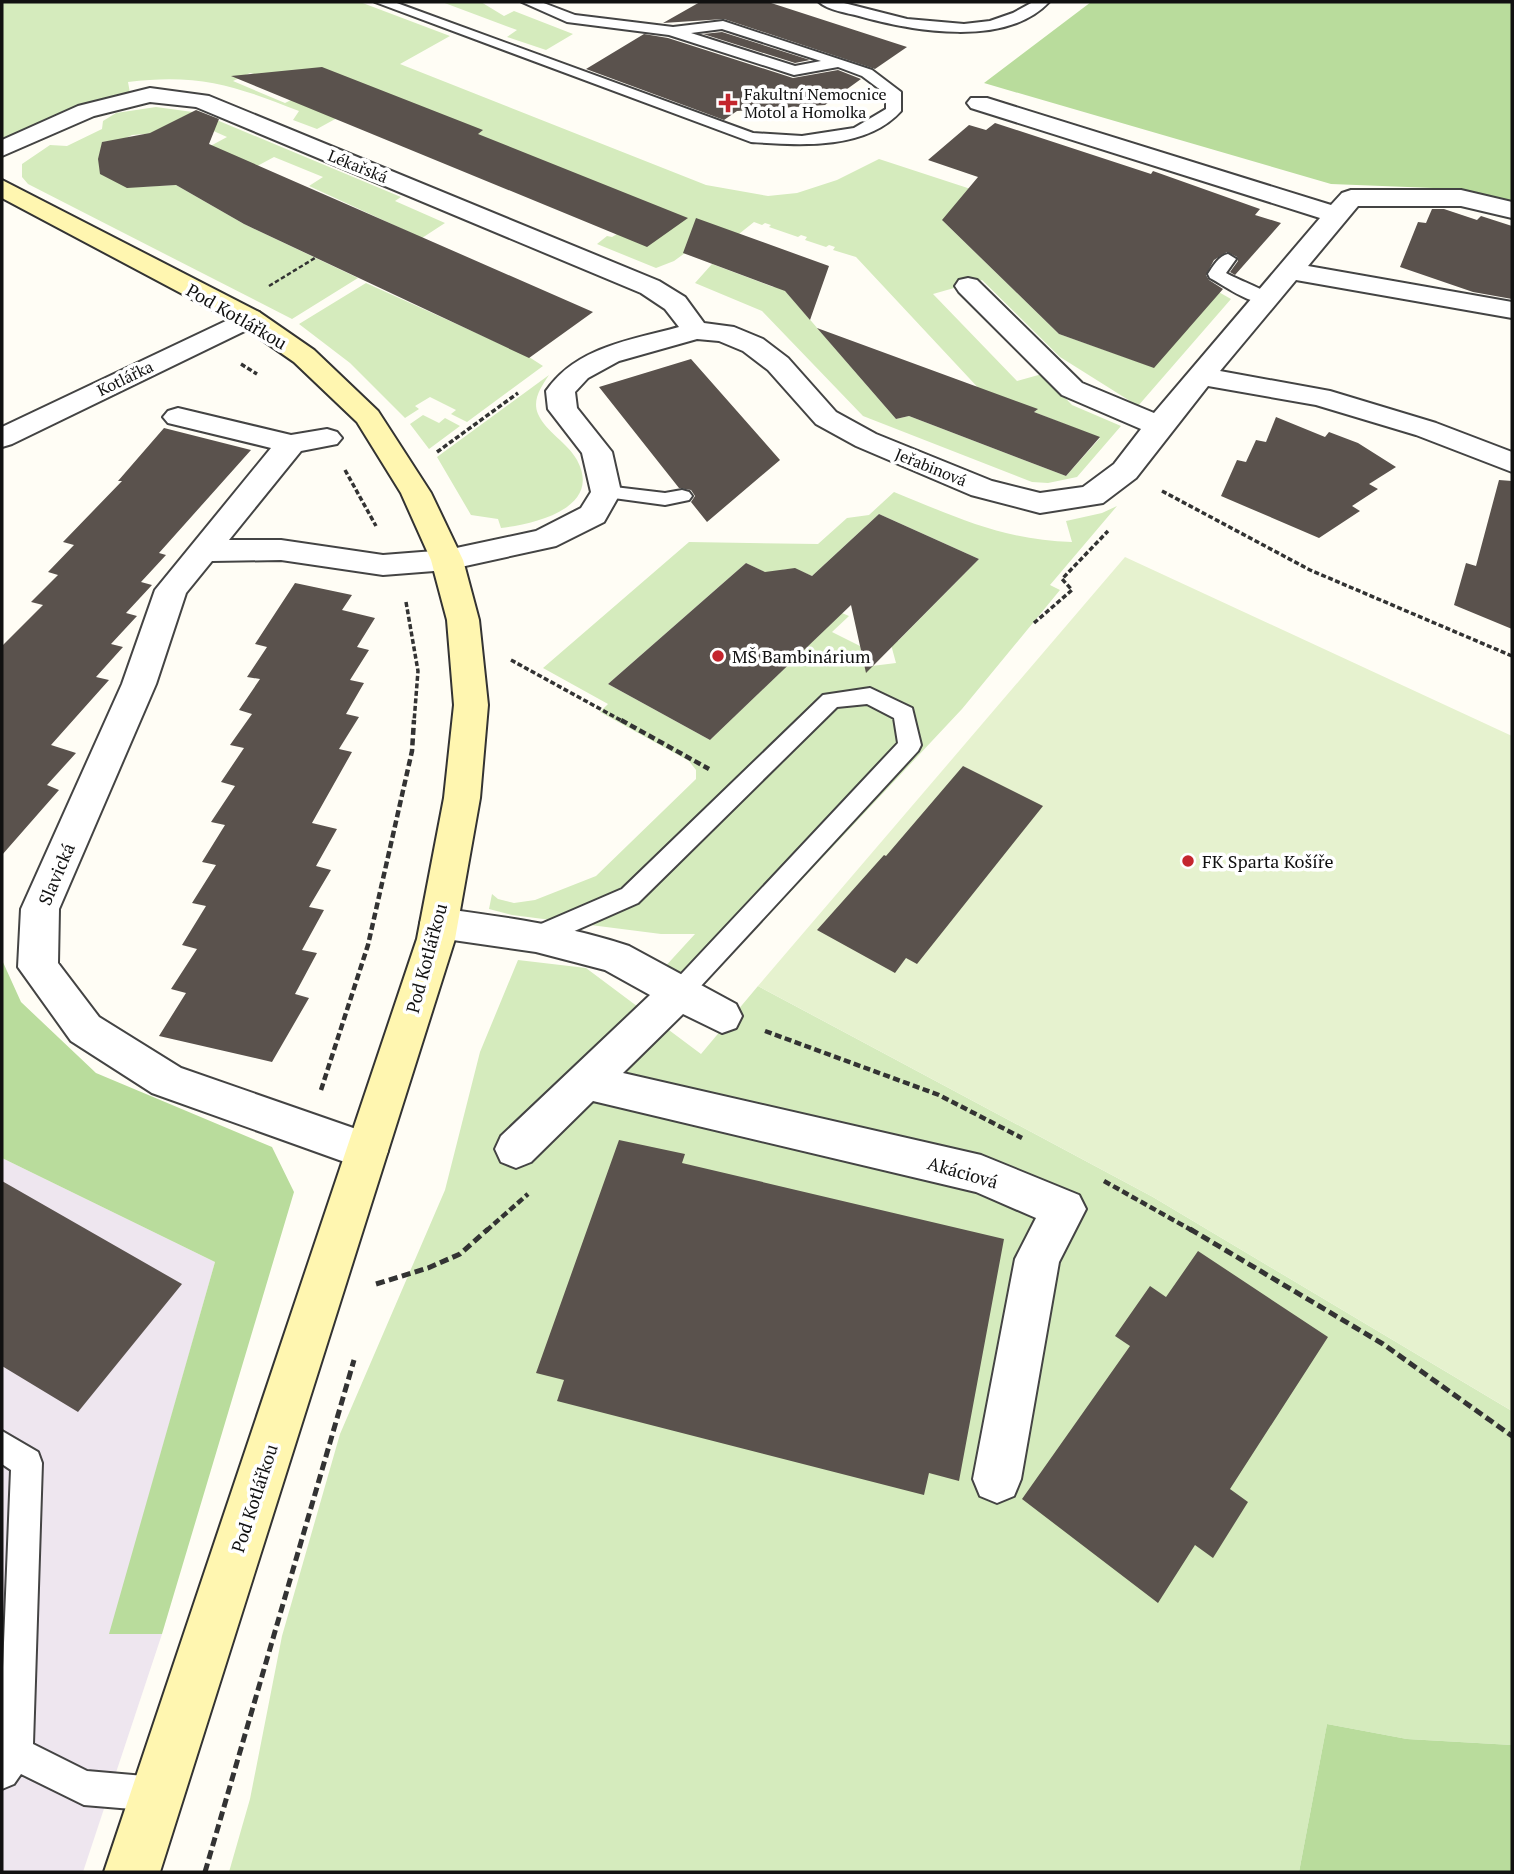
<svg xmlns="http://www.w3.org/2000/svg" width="1514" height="1874" font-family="'PT Serif',serif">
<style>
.industrial{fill:#eee6ef}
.green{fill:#d5ebbd;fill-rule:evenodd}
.forest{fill:#b9dc9c}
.pitch{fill:#e6f2cf}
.building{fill:#5a524d}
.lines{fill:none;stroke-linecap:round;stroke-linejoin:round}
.lane-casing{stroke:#444;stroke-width:4}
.street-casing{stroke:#444;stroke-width:4}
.secondary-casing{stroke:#333;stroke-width:4}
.path-far3{stroke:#333;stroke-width:2.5;stroke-dasharray:4.5 2.5;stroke-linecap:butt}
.path-far2{stroke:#333;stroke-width:3.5;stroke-dasharray:5 2.5;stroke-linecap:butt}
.path-far1{stroke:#333;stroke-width:4.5;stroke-dasharray:7 3.5;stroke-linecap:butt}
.path{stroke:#333;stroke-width:5;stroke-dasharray:9 4.5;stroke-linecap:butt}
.lane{fill:#fff;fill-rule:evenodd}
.street{fill:#fff;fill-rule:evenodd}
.secondary{fill:#fff6b0;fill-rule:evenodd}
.poi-dot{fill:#c4262e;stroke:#fff;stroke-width:2.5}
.labels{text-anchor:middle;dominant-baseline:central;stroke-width:7;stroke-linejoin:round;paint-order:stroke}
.far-poi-label{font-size:16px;fill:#111;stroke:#fff;text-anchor:start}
.far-street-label{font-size:16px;fill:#111;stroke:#fff}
.street-label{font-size:18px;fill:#111;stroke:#fff}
.poi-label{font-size:18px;fill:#111;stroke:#fff;text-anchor:start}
</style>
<rect width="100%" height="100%" fill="#fffdf5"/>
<path class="industrial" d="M2 1158 215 1262 110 1634H162L83 1872H2Z"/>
<path class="green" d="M2 2H360L450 36 400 64 706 185 768 196 797 193 837 180 879 159 1205 266 1201 282 1231 299 1138 406 1060 357 982 280 933 294 1017 381 1042 374 1072 405 1121 426 1077 477 1048 483 1032 482 863 416 762 311 695 283 712 264 773 287 780 285 896 419 909 416 1066 476 1100 438 1034 412 1037 410 983 393 856 257 833 250 835 247 829 245 826 247 805 240 807 237 801 235 798 237 769 227 771 225 765 223 762 225 754 222 715 253 696 245 674 261 656 268 597 244 607 236 612 237 617 234 477 134 482 130 250 73 233 81 285 103 297 97 337 118 317 129 293 120 299 111C236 86 198 73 128 82L130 93 73 108 2 141ZM942 220 1153 367 1059 334Z
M442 2H481L504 16 514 11 573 34 546 50 507 37 517 30Z
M156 107 200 113 401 197 395 201 445 223 422 238 309 186 323 177 274 157 248 171 203 150 227 137 182 117 169 132 132 135 122 140 102 142 100 171 138 187 176 185 244 224 358 278 292 319 28 184 22 177V164L50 145 67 146 102 129 103 121 116 113Z
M366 283 529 357 543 366 467 422 451 414 456 410 430 397 415 406 419 409 405 418 350 363 299 324Z
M549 375C541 387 532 400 538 414 546 432 568 443 577 460 603 508 535 524 501 528L498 519 471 515 437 457Z
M423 415 439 423 445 418 460 426 429 449 410 424Z
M894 492C956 517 1003 540 1072 542L1066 521 1102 513 1117 506 1050 585 1060 590 962 709 675 1015 651 997V982L695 934H661L512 915 489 909 492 894 498 899 514 903 535 900 596 876 696 779V770L689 761 600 712 608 704 543 668 689 542 818 544 847 518 869 515ZM879 514 979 559 898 641H890L896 663 864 667 860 646 832 632 849 616 842 613 710 740 608 684 746 563 773 576C786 564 798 570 812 576Z
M518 960 586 968 701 1054 758 986 1153 1197 1512 1411V1745L1407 1739 1327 1724 1299 1872H229L250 1799 282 1636 340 1434 445 1190 480 1052Z"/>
<path class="forest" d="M1091 2H1512V201L1459 189 1331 184 984 83Z
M2 960 21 1002 96 1073 272 1147 294 1192 162 1634H109L215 1262 2 1158Z
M1327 1724 1407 1739 1512 1745V1872H1299Z"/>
<path class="pitch" d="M1125 557 1512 736V1411L1153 1197 758 986Z"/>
<path class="building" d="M700 2H768L907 47 875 69 724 19 663 23Z
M722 32 810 60 795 63 703 34Z
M644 34 668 38 793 78 838 70 861 79 825 105 737 111 724 120 586 69Z
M322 67 483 130 478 134 688 218 647 247 231 76Z
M196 110 219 119 209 144 593 312 529 358 244 224 176 185 127 188 100 174 98 159 102 142 150 133Z
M995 123 1151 174 1153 171 1260 209 1255 215 1281 223 1235 275 1230 272 1238 261 1237 257 1227 252 1214 260 1206 275 1209 280 1223 289 1154 368 1059 334 942 220 978 177 928 160 969 125 986 130Z
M1432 209H1444L1477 220 1481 216 1512 226V299L1473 292 1400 267 1418 222 1426 223Z
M696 218 829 266 810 320 785 291 683 253Z
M817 328 1038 409 1034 412 1100 437 1066 476 909 416 896 419Z
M691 359 780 460 707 522 691 502 695 496 691 490 679 488 599 387Z
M1276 417 1325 437 1329 432 1358 443 1396 467 1369 484 1378 489 1352 506 1360 511 1319 538 1221 496 1237 460 1246 462 1256 440 1266 442Z
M164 428 251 450 159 553 166 555 141 582 152 585 126 613 137 616 111 644 123 647 96 677 109 680 51 745 76 753 47 785 59 790 2 855V646L43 605 31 602 58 575 48 572 74 545 63 542 122 481H118Z
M1499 480 1512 481V629L1454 605 1466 563 1476 566Z
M879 514 979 559 866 673 851 605 710 740 608 684 746 563 765 572 795 568 812 576Z
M295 583 352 595 342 610 375 618 357 647 369 650 350 680 364 683 346 714 359 717 339 749 352 752 312 823 337 829 316 866 331 870 309 907 324 910 302 950 317 953 295 994 309 998 272 1062 159 1036 186 993 171 989 197 949 182 945 206 906 192 903 216 865 202 862 225 825 211 822 235 786 221 782 244 748 230 745 252 714 239 710 260 679 247 677 267 647 255 644Z
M963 766 1043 806 917 964 906 958 895 973 817 930 884 855 886 856Z
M619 1140 685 1154 682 1163 1004 1239 959 1481 929 1473 924 1495 557 1401 564 1380 536 1373Z
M2 1181 182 1284 78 1412 2 1366Z
M1198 1251 1328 1337 1230 1489 1248 1502 1213 1558 1195 1545 1158 1603 1022 1499 1130 1346 1115 1336 1150 1286 1166 1297Z"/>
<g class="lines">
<g class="lane-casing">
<path id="lane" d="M375 2H394L753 133 802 136 854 128 886 109V94L862 76 838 67 794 75 669 35 567 22 522 2H541L575 15 673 27 723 21 872 70 901 92V111C865 151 798 145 751 142ZM722 29 821 61 795 66 691 33Z
M819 2H840L907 19 964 24 990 21 1013 13 1033 2H1049C1006 48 912 31 859 16 847 13 828 10 819 2Z
M1228 254 1236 259 1226 273C1238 280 1267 290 1275 298L1272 302C1252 307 1227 287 1210 278L1208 274C1213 266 1219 256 1228 254Z
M606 486 665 493 682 490 689 492 692 496 689 500 665 505 599 496 596 492 599 488Z
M870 688 912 708 921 745 918 751 688 1000 679 1003 670 1000 666 993 670 986 898 743 894 718 867 704 837 707 638 903 545 944 536 947 527 944 524 937 527 930 622 889 823 695Z
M2 1431 38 1452 42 1463 33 1744 87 1771 156 1777 168 1782 173 1794 168 1806 156 1811 84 1805 21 1774 14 1784 2 1789V1692L11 1470 2 1464Z"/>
</g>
<g class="street-casing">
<path id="street" d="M150 88 209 96 659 281 685 297 704 323 734 327 763 339 788 358 836 412 876 434 992 481 1040 493 1083 487 1114 464 1141 429 1062 395 959 292 955 286 959 280 968 278 977 280 1082 383 1154 413 1320 218 971 108 967 103 971 98H987L1331 205 1342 193 1351 190H1461L1512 202V218L1461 206H1358L1308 266 1512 302V318L1296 280 1220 371 1330 391 1436 423 1512 452V472L1416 435 1316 405 1208 386 1136 478 1103 503 1040 513 971 495 856 446 816 424 768 370 743 351 719 341 697 339 619 361 588 378 575 392 577 408 612 452 621 492 604 522 556 546 447 570 383 575 281 560 212 561 186 593 156 684 59 909 58 963 99 1017 181 1068 382 1138 388 1151 382 1164 367 1170 152 1093 71 1041 18 967 21 909 122 684 155 590 271 448 168 423 163 417 168 411 178 408 291 435 327 429 337 432 342 438 337 444 301 451 229 540H281L383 555 447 550 536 531 581 508 591 492 582 453 548 409 546 391C576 347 631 340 679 327L665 309 641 293 196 107 150 102 94 116 2 156V140L78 106Z
M249 310 259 312 263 318 259 324 12 444 2 447V427Z
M439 908C503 917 567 925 629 946L736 1004 742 1016 736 1028 722 1033 683 1014 623 1073 981 1155 1079 1195 1086 1209 1059 1262 1021 1479 1014 1496 997 1503 980 1496 973 1479 1015 1259 1036 1218 976 1192 593 1101 531 1162 516 1168 501 1162 495 1149 501 1136 650 995 605 970 536 952 439 938 425 934 420 923 425 912Z"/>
</g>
<g class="secondary-casing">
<path id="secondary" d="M2 180 259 312 314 350 378 411 431 493 463 560 479 620 488 705 480 798 455 939 160 1872H104L417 939 444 798 454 705 447 620 431 560 401 493 357 422 294 362 239 324 2 198Z"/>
</g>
<path class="path-far3" d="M269 286 315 258"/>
<path class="path-far2" d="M241 364 257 374
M437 452 518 393
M345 470 376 526
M1162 491 1310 570 1512 656
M406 602 418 671 414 722
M1034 623 1072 590 1062 579 1108 531
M511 660 624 722"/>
<path class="path-far1" d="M621 720 709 769
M765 1031 939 1095 1022 1138
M321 1090 368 945 412 751 414 720
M1104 1181 1193 1231
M486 1231 528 1194"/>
<path class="path" d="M1190 1229 1383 1344 1512 1436
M376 1284 428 1268 460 1254 488 1229
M205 1872 354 1360"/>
<use href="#lane" class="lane"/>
<use href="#street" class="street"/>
<use href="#secondary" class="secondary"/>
</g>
<g class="poi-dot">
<path d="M724.5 92.5h7v7h7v7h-7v7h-7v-7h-7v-7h7z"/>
<circle cx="718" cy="656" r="7"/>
<circle cx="1188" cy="861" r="7"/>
</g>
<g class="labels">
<g class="far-poi-label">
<text x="744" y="94">Fakultní Nemocnice<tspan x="744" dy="18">Motol a Homolka</tspan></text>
</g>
<g class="far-street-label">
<text transform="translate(358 166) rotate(22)">Lékařská</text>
<text transform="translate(125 378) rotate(-26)">Kotlářka</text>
<text transform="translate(931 467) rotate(22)">Jeřabinová</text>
</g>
<g class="street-label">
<text transform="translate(237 316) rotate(30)">Pod Kotlářkou</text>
<text transform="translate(56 874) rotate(-67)">Slavická</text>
<text transform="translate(426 958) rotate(-75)">Pod Kotlářkou</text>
<text transform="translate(963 1172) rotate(16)">Akáciová</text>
<text transform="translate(254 1498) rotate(-72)">Pod Kotlářkou</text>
</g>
<g class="poi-label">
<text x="732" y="656">MŠ Bambinárium</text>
<text x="1202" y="861">FK Sparta Košíře</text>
</g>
</g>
<rect width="1514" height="1874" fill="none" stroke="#111111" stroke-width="7"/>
</svg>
